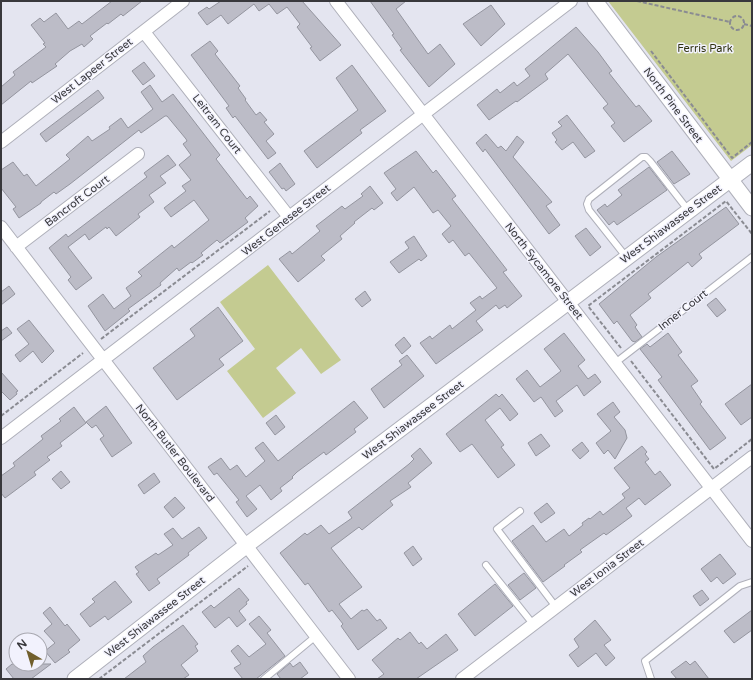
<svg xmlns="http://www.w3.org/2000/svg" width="753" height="680" font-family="'Varela Round',sans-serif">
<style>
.park{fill:#c4cb91}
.building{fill:#bcbcc7;stroke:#94959f}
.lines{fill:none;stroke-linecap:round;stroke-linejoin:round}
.service-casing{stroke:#afb0ba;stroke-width:8}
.minor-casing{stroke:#afb0ba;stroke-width:14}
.tertiary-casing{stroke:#afb0ba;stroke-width:17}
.path{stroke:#8a8b92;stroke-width:2;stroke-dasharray:4 2;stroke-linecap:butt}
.service{stroke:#fff;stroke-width:6}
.minor{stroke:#fff;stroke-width:12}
.tertiary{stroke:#fff;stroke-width:15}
.labels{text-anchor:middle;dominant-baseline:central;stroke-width:3;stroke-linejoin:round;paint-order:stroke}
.park-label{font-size:11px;fill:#303311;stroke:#f2f2fd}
.street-label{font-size:11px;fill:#38383c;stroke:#f2f2fd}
</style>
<rect width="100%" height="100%" fill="#e4e5f0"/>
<path class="park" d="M608 1H752V145L731 161Z
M268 265 341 360 321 374 301 348 276 368 296 393 263 418 227 371 255 349 220 302Z"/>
<path class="building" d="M112 1H142L123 16 121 14 108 24 107 23 90 36 93 39 84 47 82 44 70 51 55 64 57 66 32 83 31 81 1 105V87L15 75 13 72 46 47 43 44 45 43 31 25 40 18 44 22 56 13 68 29 79 21 82 24Z
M221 1H302L341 45 320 61 310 48 312 47 297 27 300 24 287 7 277 14 269 4 259 11 254 4 228 24 221 15 207 25 198 13 207 7 209 9Z
M370 1H406L396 9 428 54 440 44 455 64 429 87 400 50 402 49 392 35 394 34Z
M491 5 505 24 481 46 463 24Z
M576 27 598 52 612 71 609 73 624 92 636 107 639 105 652 121 624 142 611 126 615 123 603 108 608 104 568 54 545 74 548 79 517 102 516 101 489 120 477 105 497 89 500 93 514 82 517 86 530 76 525 69Z
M210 41 218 51 215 54 240 86 238 88 246 99 245 100 256 115 260 112 267 120 264 122 274 134 266 141 276 153 268 159 235 116 233 118 226 108 229 106 191 55Z
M144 62 155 76 143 85 132 71Z
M352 65 386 111 360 130 362 133 317 168 304 151 358 110 336 78Z
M150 85 162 102 173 94 220 155 216 159 247 199 250 196 258 206 245 218 248 222 220 243 217 240 201 253 203 255 192 263 191 262 179 271 177 268 160 283 161 285 128 309 130 311 105 331 88 306 103 294 114 309 131 296 126 288 142 276 138 272 172 245 174 248 209 220 194 200 171 217 164 208 186 191 182 186 191 180 179 165 191 155 183 144 187 141 186 139 167 116H165L141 133 139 130 70 184 56 194 54 192 41 202V203L19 218 13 209 16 207 1 188V170L13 162 24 176 27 174 36 186 70 159 66 155 88 136 92 141 110 129 109 127 121 118 128 128 153 109 141 92Z
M98 90 104 98 46 142 40 134Z
M567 115 595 151 585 158 573 142 562 150 555 142 557 140 552 133 562 126 558 122Z
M486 134 498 148 501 146 506 151 517 136 524 142 513 157 552 202 546 206 560 225 549 234 485 149 483 152 476 143Z
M416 151 433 173 436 170 456 196 452 199 507 270 503 272 522 296 507 308 505 305 499 309 496 305 476 321 483 330 436 364 420 343 430 336 432 339 450 325 452 329 476 310 470 303 480 296 482 299 497 288 469 253 465 256 453 240 449 243 442 234 451 226 438 210 433 213 414 187 397 201 391 193 396 189 384 173Z
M672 151 690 174 674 184 657 162Z
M168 155 176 165 160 176 166 183 149 195 154 202 138 214 140 217 116 236 109 227 107 229 106 227 89 240 85 234 68 247 92 278 76 290 68 280 71 277 49 248 66 234 68 237 147 177 144 173Z
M280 163 295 184 286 191 284 188 282 189 269 172Z
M649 167 667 190 617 225 614 221 609 225 597 210 605 204 607 207 622 195 618 190Z
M370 186 383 203 374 210 372 208 354 222 355 223 340 236 342 239 321 256 325 260 298 282 279 259 290 251 292 254 320 231 316 226 342 206 345 209 363 196 361 194Z
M726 207 739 224 699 254 702 258 692 267 688 262 648 294 651 298 630 315 637 325 635 327 642 337 635 342 632 341 617 321 614 324 599 304 656 257Z
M586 228 601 247 590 256 575 236Z
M414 236 427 256 421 261 419 259 399 273 390 262 409 248 405 242Z
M9 286 15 294 1 305V292Z
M365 291 371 300 362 307 355 299Z
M716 298 726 310 717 317 707 305Z
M218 307 243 341 219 359 224 365 177 400 153 368 195 336 190 329Z
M29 320 54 351 42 363 33 351 20 362 15 355 29 344 17 329Z
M7 327 12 333 1 341V331Z
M564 333 585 360 578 366 588 379 595 374 601 382 584 396 577 385 556 401 563 411 555 417 541 397 534 402 516 379 527 370 540 387 561 371 544 349Z
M668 333 682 352 678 355 698 381 691 386 702 402 700 404 726 438 710 450 658 380 662 377 640 349 647 344 650 347Z
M404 337 411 346 402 354 395 345Z
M407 355 424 376 384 408 371 389 402 365 399 361Z
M1 372 18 391 16 392 17 394 10 400 1 391Z
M752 384V417L741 425 725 404Z
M496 394 499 397 502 394 518 414 510 421 500 408 485 420 504 445 501 447 515 465 498 478 472 444 460 452 446 434Z
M354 401 368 418 354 429 356 432 326 455 324 452 297 472 292 477 293 478 280 488 282 491 271 500 260 485 246 496 257 509 247 517 236 502 239 500 217 473 214 475 208 467 221 458 230 470 237 465 246 477 265 461 255 448 263 442 278 461Z
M613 402 620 412 614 417 625 430 627 438 615 459 608 450 604 454 596 443 611 431 597 414Z
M106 406 132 443 112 457 100 439 104 436 96 425 92 428 86 422Z
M74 407 86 423 60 443 62 446 47 457 50 460 34 472 36 475 5 498 1 493V476L15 466 13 463 43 439 41 436 61 421 59 419Z
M276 415 285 427 275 435 266 423Z
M541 434 550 446 536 456 528 443Z
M582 442 589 451 580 459 572 450Z
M642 446 647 452 645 454 649 459 645 462 655 475 660 471 671 485 645 505 639 498 626 508 632 516 606 535 604 533 580 550 582 552 564 565 565 566 543 582 512 541 533 525 546 542 564 529 569 536 583 525 582 523 589 518 590 519 600 511 603 515 625 498 622 494 630 488 614 468Z
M420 448 432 463 408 483 411 487 390 501 393 505 362 530 359 527 331 548 362 587 339 604 351 619 362 610 364 611 367 609 377 621 380 619 387 628 358 650 341 626 343 624 332 610 329 612 308 583 305 585 280 553 305 533 307 535 321 525 329 534 352 518 348 512 409 464 414 459 411 456Z
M61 471 70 482 61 489 52 479Z
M154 473 160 482 144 494 138 485Z
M175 497 185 508 173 518 164 507Z
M547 503 555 513 541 523 534 513Z
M199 527 207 538 188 553 189 555 157 579 160 583 149 591 136 574 139 572 135 567 156 553 158 555 173 545 164 534 173 528 182 539Z
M413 546 422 559 413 566 404 553Z
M720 554 736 574 723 584 717 577 711 582 701 569Z
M524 573 536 588 520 600 508 585Z
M115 581 132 602 108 620 105 616 90 627 80 614 95 602 92 599Z
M495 584 513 606 475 636 458 614Z
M239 588 249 600 246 602 247 604 239 611 246 620 237 627 229 617 215 628 202 612 211 605 214 608Z
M702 590 709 599 700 606 693 596Z
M50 607 65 626 67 624 80 640 68 650 70 652 55 663 45 651 55 643 44 631 52 624 43 613Z
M752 610V630L734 643 724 631Z
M259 616 271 630 267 633 285 656 256 679H243L234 668 241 664 231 651 238 645 249 657 266 644 249 624Z
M595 620 611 640 604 645 615 658 606 666 596 653 578 667 569 655 579 647 574 639Z
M183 625 198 644 195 646 198 651 181 665 189 675 183 679H124L146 662 143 656 153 647Z
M410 632 419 644 421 642 427 649 446 634 458 650 416 679H377L384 674 372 660 398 638 400 640Z
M686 661 690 665 695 661 709 679H677L671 672Z
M300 662 308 673 300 679H281L277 674 290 663 293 667Z
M12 664H51L31 679H14L6 669Z"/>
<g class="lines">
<g class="service-casing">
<path id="service" d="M627 258 589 210 587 204 589 199 642 157H646L650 161 688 210
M615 363 752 257
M520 511 497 529 556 607
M486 565 533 624
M264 679 316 636
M651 679 645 661 740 586 752 582"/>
</g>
<g class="minor-casing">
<path id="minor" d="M336 1 752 541
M144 32 289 217
M1 142 183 1
M1 227 349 679
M16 247 138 154
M1 438 571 1
M462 679 752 457"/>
</g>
<g class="tertiary-casing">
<path id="tertiary" d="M595 1 752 208
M75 679 247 545 752 163"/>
</g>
<path class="path" d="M637 1 730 22
M730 23a7 7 0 1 1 14 0a7 7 0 1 1-14 0Z
M744 24 752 26
M651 51 732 158 752 142
M752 181V183
M101 339 270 211
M621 348 588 306 726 201 752 234
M631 361 714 469 752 439
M1 416 83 353
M99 679 248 566"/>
<use href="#service" class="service"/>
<use href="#minor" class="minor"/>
<use href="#tertiary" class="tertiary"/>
</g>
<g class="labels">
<g class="park-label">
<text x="705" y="48">Ferris Park</text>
</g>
<g class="street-label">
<text transform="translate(92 71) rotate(-38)">West Lapeer Street</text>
<text transform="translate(673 105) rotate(53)">North Pine Street</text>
<text transform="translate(217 124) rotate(52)">Leitram Court</text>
<text transform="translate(77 201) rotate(-37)">Bancroft Court</text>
<text transform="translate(286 220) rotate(-38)">West Genesee Street</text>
<text transform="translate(671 224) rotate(-37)">West Shiawassee Street</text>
<text transform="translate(544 271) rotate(52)">North Sycamore Street</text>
<text transform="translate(683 310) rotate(-38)">Inner Court</text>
<text transform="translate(413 420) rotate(-37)">West Shiawassee Street</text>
<text transform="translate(175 453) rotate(52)">North Butler Boulevard</text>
<text transform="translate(607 568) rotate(-37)">West Ionia Street</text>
<text transform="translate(155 617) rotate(-38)">West Shiawassee Street</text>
</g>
</g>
<rect width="753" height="680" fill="none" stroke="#38383c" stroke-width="4"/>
<g transform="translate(28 652) rotate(322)"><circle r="19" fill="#f2f2fd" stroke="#a8a8b0"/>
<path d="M0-3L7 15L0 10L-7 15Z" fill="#715f2d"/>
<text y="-6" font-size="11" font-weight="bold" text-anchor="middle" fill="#38383c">N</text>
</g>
</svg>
